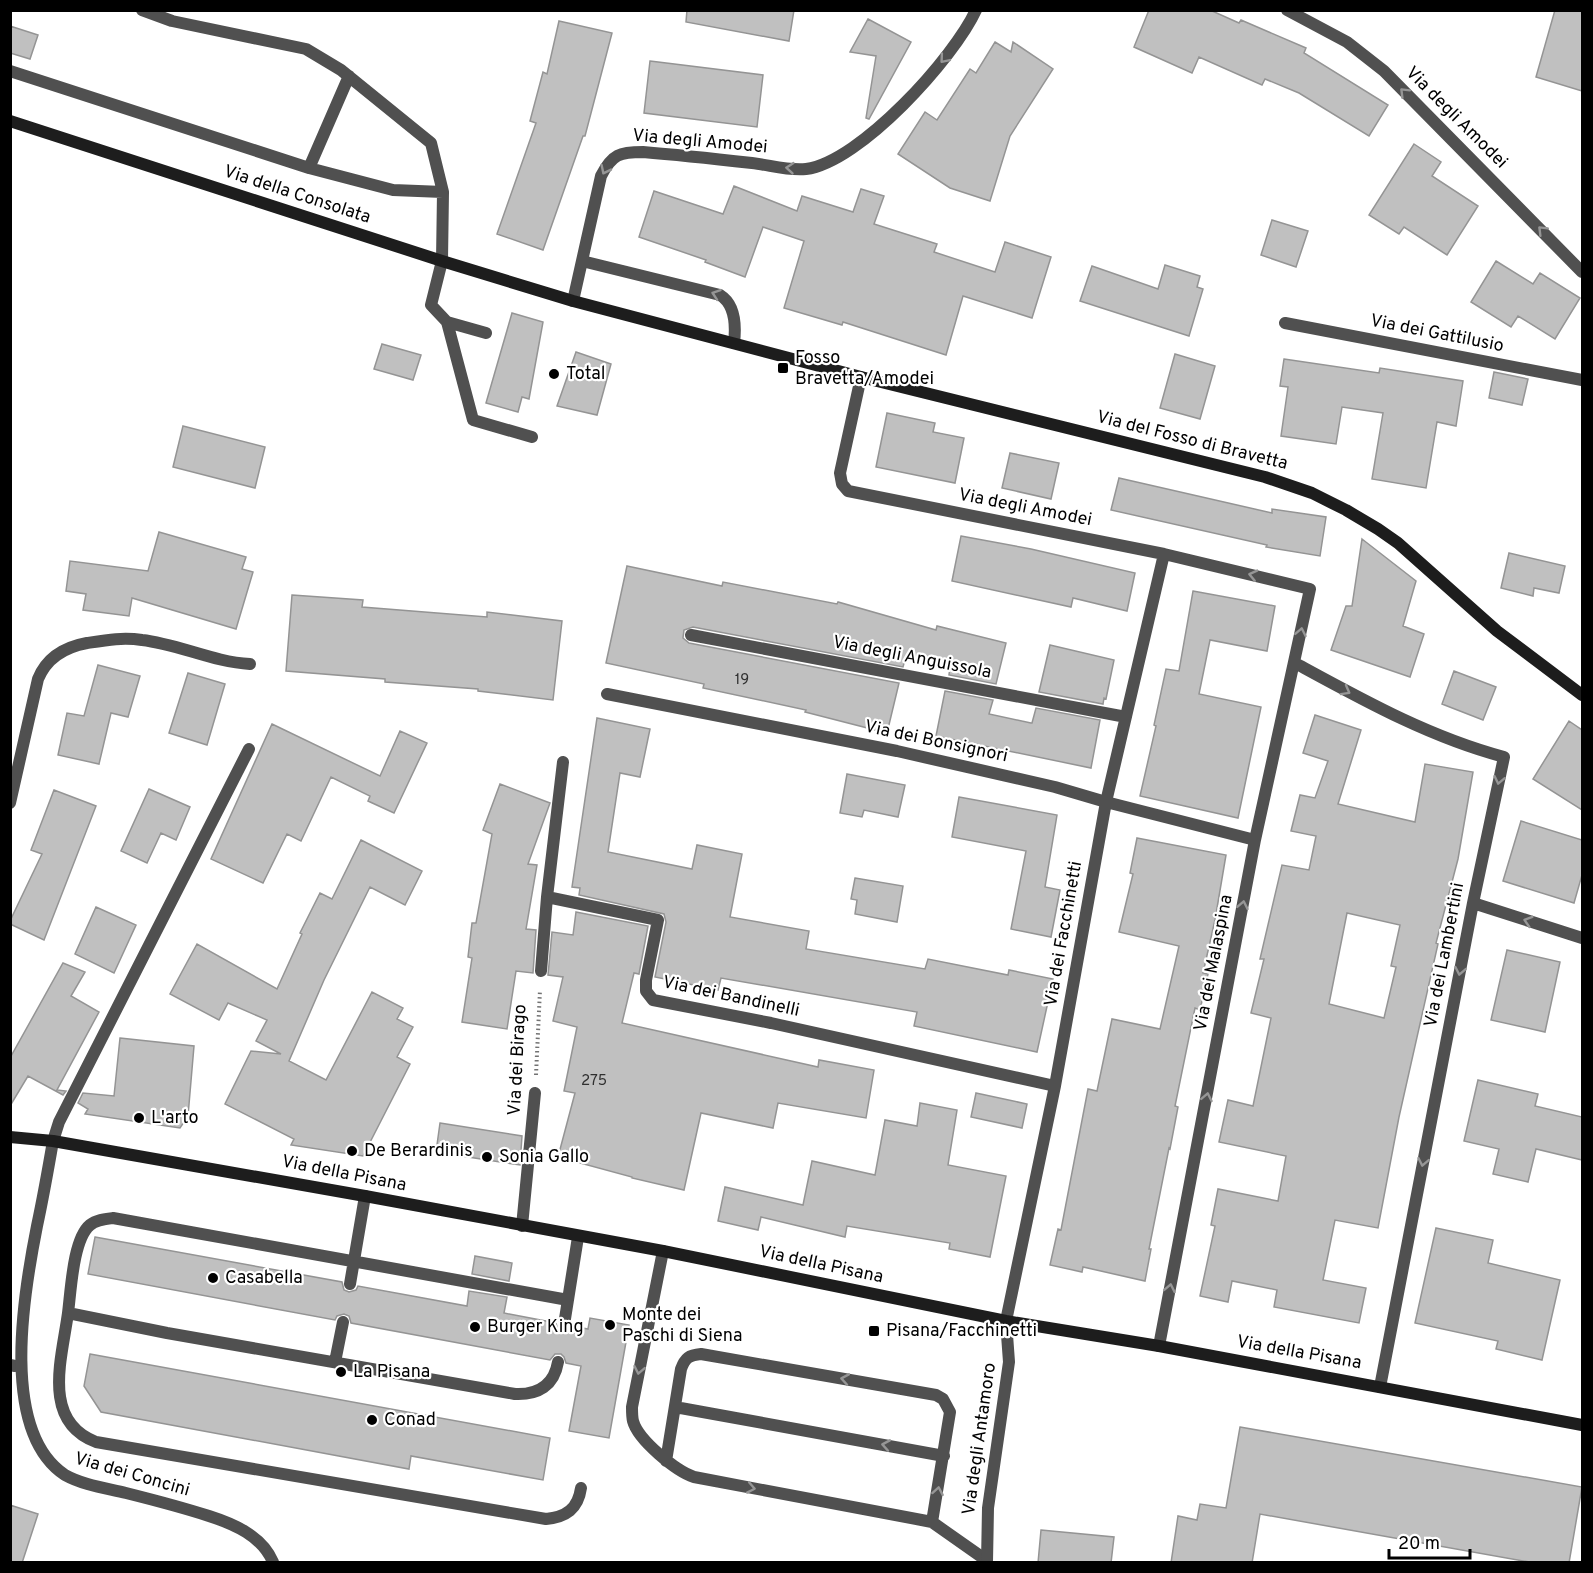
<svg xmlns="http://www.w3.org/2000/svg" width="1593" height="1573" font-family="Overpass,sans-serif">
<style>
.building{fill:#c0c0c0;stroke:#949494;stroke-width:1.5;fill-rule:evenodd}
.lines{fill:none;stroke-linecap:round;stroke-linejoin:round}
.path{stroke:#727272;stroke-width:4;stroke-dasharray:1.5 3;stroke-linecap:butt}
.service{stroke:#505050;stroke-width:12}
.minor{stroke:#505050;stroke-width:12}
.secondary{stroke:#1d1d1d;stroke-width:12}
.oneway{stroke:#969696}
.poi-dot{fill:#000;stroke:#fff;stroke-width:2}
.labels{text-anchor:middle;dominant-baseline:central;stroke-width:4.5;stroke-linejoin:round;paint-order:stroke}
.number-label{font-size:15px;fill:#303030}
.street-label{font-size:18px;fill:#000;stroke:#fff}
.poi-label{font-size:18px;fill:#000;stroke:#fff;text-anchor:start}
</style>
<rect width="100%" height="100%" fill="#fff"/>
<path class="building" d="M687 10H794L789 41 686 22Z
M1149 10H1210L1239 23 1241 20 1306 48 1304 53 1388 105 1369 136 1299 93 1265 79 1262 85 1199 57 1192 73 1134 47Z
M1555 10H1582V91L1536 77Z
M868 19 911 42 869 119 866 118 876 56 850 52Z
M559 21 612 33 585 136H583L543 250 497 234 536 123 530 121 543 72 547 74Z
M10 26 38 35 30 59 10 53Z
M995 42 1011 52 1013 42 1053 69 1010 136 990 201 950 188 898 154 925 112 937 120 970 69 976 73Z
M650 61 763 75 757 127 644 113Z
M1414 144 1441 162 1432 176 1478 206 1447 255 1404 227 1399 234 1369 215Z
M734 186 797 211 802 196 853 212 861 189 884 196 874 224 937 244 934 252 995 272 1005 242 1051 257 1032 318 963 296 946 355 843 322 842 325 784 308 804 241 763 227 745 277 705 262 706 260 639 237 654 191 723 214Z
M1272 220 1308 231 1296 267 1261 255Z
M1496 261 1533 284 1540 273 1580 298 1555 339 1518 316 1511 327 1471 302Z
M1165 265 1200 276 1197 287 1203 289 1189 336 1080 301 1092 266 1158 289Z
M512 313 543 322 529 399 522 397 518 412 486 403Z
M382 344 421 355 413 380 374 369Z
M576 352 611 364 597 415 557 406Z
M1175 354 1215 366 1200 419 1160 408Z
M1284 359 1379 373 1380 368 1463 381 1456 426 1437 422 1426 488 1372 479 1383 413 1342 407 1336 444 1281 436 1288 387 1280 386Z
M1494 372 1528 379 1522 405 1489 398Z
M887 413 935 423 933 432 964 438 955 483 876 467Z
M183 426 265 447 255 488 173 467Z
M1010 453 1059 463 1051 499 1002 488Z
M1119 478 1272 513V509L1326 517 1320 556 1266 547 1267 545 1111 510Z
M159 532 246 557 242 569 253 572 236 629 132 598 129 616 83 610 86 594 66 591 70 561 148 571Z
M961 536 1031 549 1135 573 1127 611 1073 598 1071 607 952 581Z
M1362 539 1416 581 1403 626 1424 634 1410 677 1331 650 1346 606H1352Z
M1509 553 1565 566 1559 593 1534 588 1533 596 1501 588Z
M627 566 722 586 723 582 837 604 838 602 936 630 937 626 1006 643 996 684 949 675 950 667 906 656 903 667 693 627 684 630 683 638 689 643 899 683 887 733 805 712 806 710 703 688 704 684 606 663Z
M1193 591 1275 606 1267 651 1210 640 1199 694 1261 707 1238 818 1140 796 1156 726 1154 725 1166 669 1179 671Z
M292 595 363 600 362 607 487 617V612L562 621 553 700 478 691V689L385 682V679L286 671Z
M1050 645 1114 660 1106 699 1104 698 1103 704 1039 692Z
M98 665 140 676 128 717 111 713 99 764 58 755 67 713 84 716Z
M1454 671 1496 687 1483 720 1442 704Z
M188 673 225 684 207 745 169 733Z
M945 691 993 700 989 714 1031 723H1032L1036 708 1100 720 1091 768 936 736Z
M1315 715 1361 730 1338 804 1415 822 1425 764 1473 772 1458 859 1436 943 1438 944 1399 1117 1378 1228 1335 1220 1323 1280 1366 1288 1359 1323 1274 1307 1277 1290 1232 1281 1228 1302 1200 1296 1215 1226 1211 1225 1218 1189 1278 1201 1286 1156 1219 1142 1228 1100 1253 1106 1271 1018 1251 1013 1264 959H1260L1282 865 1309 870 1316 836 1291 831 1300 795 1315 798 1328 761 1303 753ZM1347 913 1400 925 1391 966 1396 967 1384 1018 1329 1004Z
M597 718 650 729 640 777 620 773 608 852 692 869 697 845 742 854 730 917 809 931 806 949 925 969 928 959 1008 975 1009 970 1053 979 1037 1052 914 1026 917 1012 721 978 718 990 655 977 666 922 664 914 579 895 580 888 572 887Z
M1569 721 1582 730V810L1533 779Z
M272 724 380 776 400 731 427 743 394 813 368 801 370 796 331 777 301 841 287 834 263 883 211 859Z
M847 774 905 785 898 817 864 810 862 817 840 813Z
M500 784 550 803 528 864 537 865 526 929 536 930 533 973 516 971 507 1029 462 1022 472 958 468 957 472 923H476L492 834 483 830Z
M149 789 190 807 176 840 161 833 147 863 121 851Z
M54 790 96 806 44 940 10 924V921L42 854 31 850Z
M959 797 1057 815 1045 887 1060 890 1051 937 1011 929 1026 851 952 837Z
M1521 821 1582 840V875L1574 903 1503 881Z
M1137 838 1226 855 1215 920 1203 973 1208 974 1200 1010 1195 1008 1175 1106 1178 1107 1170 1149 1169 1148 1149 1249H1151L1145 1281 1083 1267 1082 1272 1050 1265 1058 1229 1061 1230 1088 1089 1097 1091 1112 1019 1160 1029 1179 946 1119 932 1133 874 1130 873Z
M361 840 422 871 405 905 370 887 324 980 289 1061 326 1080 372 992 403 1008 397 1019 413 1027 397 1057 410 1064 363 1156 291 1145 294 1139 225 1104 251 1051 281 1054 256 1041 267 1020 228 1003 219 1020 170 994 197 944 277 989 302 934 300 933 320 893 332 899Z
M855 878 903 886 897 922 855 914 857 900 851 899Z
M96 907 136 925 114 973 75 954Z
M576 912 648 926 639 974 634 973 622 1023 818 1067 819 1060 874 1070 866 1118 778 1103 773 1128 701 1113 684 1190 632 1178V1177L558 1157 575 1093 564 1091 577 1027 553 1021 563 977 548 975 552 932 573 935Z
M1507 950 1560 962 1545 1032 1491 1020Z
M63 963 85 972 71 996 99 1012 57 1090 66 1091 63 1095 28 1076 10 1106V1058Z
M120 1038 194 1046 188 1116 180 1128 85 1114 88 1109 78 1103 83 1093 114 1096Z
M1478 1080 1538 1094 1535 1106 1582 1117V1160L1536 1149 1528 1182 1493 1174 1499 1149 1464 1141Z
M976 1093 1027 1104 1022 1128 971 1117Z
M920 1103 957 1110 948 1165 1006 1176 990 1257 949 1249 950 1243 847 1226 845 1237 761 1217 758 1230 718 1221 725 1187 803 1205 812 1161 875 1175 885 1120 917 1126Z
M440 1123 522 1136 520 1165 436 1152Z
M1436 1228 1493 1240 1488 1263 1560 1280 1542 1360 1496 1349 1498 1341 1415 1323Z
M95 1237 342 1282 344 1290 349 1292 356 1290 358 1286 467 1306 469 1291 507 1297 504 1313 556 1323 558 1331 563 1333 570 1331 572 1326 588 1329 590 1318 629 1325 609 1438 569 1431 581 1366 566 1363 564 1357 561 1354H555L550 1360 351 1323 349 1316 344 1314 337 1316 335 1320 88 1274Z
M475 1256 512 1263 509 1281 472 1274Z
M90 1354 550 1438 543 1480 411 1456 409 1469 101 1412 84 1386Z
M1240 1427 1582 1487 1569 1563H1535L1260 1514 1252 1563H1171L1178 1516 1197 1520 1200 1504 1226 1508Z
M10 1505 38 1514 22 1563H10Z
M1041 1530 1114 1537 1111 1563H1038Z"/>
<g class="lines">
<path class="path" d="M536 1075 540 990"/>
<path class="service" d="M142 10 172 21 306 49 341 70 431 143 443 192 442 261 431 305 447 322 486 333
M10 71 309 168 393 190 443 192
M309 168 349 76
M447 322 473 420 532 437
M663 1251 632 1407C632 1411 632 1417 633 1421 638 1440 676 1471 694 1477L932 1522 950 1412 943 1399 936 1395 701 1354C689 1355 685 1358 681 1369L666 1461
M350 1284 365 1196
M68 1313C62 1358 41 1421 96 1442L546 1519C566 1517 578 1509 581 1488
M564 1325 578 1237
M335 1362 343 1322
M558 1362C554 1386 538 1395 515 1394L167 1333 68 1313C71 1290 73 1239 90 1225 96 1220 105 1219 113 1218L568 1300
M10 1365 15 1366
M675 1407 944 1456
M932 1522 986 1560"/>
<path class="minor" d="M1287 10 1347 42 1384 71 1582 272
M582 261 720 295C736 305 736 326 734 343
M573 301 601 176C612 154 620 152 643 152 679 155 716 159 752 163 770 165 788 171 806 169 860 162 954 58 976 10
M1285 323 1582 380
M861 377 840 473 842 484 848 491 1164 554 1310 589 1255 840 1159 1346
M691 635 1126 717
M1295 663C1363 700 1429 737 1504 757L1473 903 1380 1387
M607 694 897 751 1055 787 1106 802 1255 840
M249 749 59 1122 53 1141C48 1170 43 1198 37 1226 23 1296 0 1432 65 1475 83 1485 105 1488 126 1493 154 1500 181 1507 209 1516 234 1524 262 1536 273 1562
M563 762 547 897 658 920 646 980V991L653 1000 771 1023 1055 1086
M10 803 38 679C47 657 65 647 87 643 106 640 123 637 142 640 178 644 213 662 250 664
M1473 903 1582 938
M541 971 547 897
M522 1226 535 1093
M987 1562 988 1508 1009 1362 1006 1321 1055 1086 1106 802 1164 554"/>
<path class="secondary" d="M10 121 442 261 573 301 861 377 1265 477 1312 493 1346 510 1378 529 1398 543 1497 631 1582 695
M10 1137 53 1141 365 1196 663 1251 1006 1321 1159 1346 1582 1425"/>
</g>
<defs><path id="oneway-chevron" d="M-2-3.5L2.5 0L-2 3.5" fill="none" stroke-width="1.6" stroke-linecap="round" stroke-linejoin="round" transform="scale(1.5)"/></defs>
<g class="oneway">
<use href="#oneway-chevron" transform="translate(944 59) rotate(130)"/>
<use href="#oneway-chevron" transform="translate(1404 92) rotate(-135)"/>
<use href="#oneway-chevron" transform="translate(790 168) rotate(-175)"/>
<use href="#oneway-chevron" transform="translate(605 170) rotate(116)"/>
<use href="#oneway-chevron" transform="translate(1542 230) rotate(-135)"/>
<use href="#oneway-chevron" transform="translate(716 294) rotate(-161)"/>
<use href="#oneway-chevron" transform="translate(1253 575) rotate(-167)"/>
<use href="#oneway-chevron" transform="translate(1301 632) rotate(-79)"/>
<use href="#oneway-chevron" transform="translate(1346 691) rotate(29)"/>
<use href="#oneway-chevron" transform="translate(1499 780) rotate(102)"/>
<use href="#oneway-chevron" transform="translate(1243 905) rotate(-79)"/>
<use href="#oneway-chevron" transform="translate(1528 921) rotate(-163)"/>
<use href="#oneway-chevron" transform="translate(1460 971) rotate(101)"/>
<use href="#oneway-chevron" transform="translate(1207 1097) rotate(-79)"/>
<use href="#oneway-chevron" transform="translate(1423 1162) rotate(101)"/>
<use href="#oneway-chevron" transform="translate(1170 1288) rotate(-79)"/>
<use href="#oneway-chevron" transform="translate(639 1370) rotate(101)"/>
<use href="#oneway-chevron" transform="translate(845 1379) rotate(-170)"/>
<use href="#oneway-chevron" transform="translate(886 1445) rotate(-170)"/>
<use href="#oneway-chevron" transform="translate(751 1488) rotate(11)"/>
<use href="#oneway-chevron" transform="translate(938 1491) rotate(-80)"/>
</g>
<g class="poi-dot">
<rect x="777" y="362" width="12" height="12" rx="3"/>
<circle cx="554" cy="374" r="6"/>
<circle cx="139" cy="1118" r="6"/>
<circle cx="352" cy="1151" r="6"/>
<circle cx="487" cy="1157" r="6"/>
<circle cx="213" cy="1278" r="6"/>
<circle cx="610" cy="1325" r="6"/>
<circle cx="475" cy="1327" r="6"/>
<rect x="868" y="1325" width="12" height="12" rx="3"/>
<circle cx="341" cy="1372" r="6"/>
<circle cx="372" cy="1420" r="6"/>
</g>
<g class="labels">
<g class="number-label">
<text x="742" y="680">19</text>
<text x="594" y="1081">275</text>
</g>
<g class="street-label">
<text transform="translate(1456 118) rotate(45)">Via degli Amodei</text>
<text transform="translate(700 142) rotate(5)">Via degli Amodei</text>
<text transform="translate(297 195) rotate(18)">Via della Consolata</text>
<text transform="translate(1437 334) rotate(11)">Via dei Gattilusio</text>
<text transform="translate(1192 441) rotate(14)">Via del Fosso di Bravetta</text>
<text transform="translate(1025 508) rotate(11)">Via degli Amodei</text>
<text transform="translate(912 658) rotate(11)">Via degli Anguissola</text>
<text transform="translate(936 742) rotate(12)">Via dei Bonsignori</text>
<text transform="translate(1064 934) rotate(-80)">Via dei Facchinetti</text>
<text transform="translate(1445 955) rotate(-79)">Via dei Lambertini</text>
<text transform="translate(1214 963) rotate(-79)">Via dei Malaspina</text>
<text transform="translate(731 997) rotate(12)">Via dei Bandinelli</text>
<text transform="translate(518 1060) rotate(-87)">Via dei Birago</text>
<text transform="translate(344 1174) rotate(11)">Via della Pisana</text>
<text transform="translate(821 1265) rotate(12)">Via della Pisana</text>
<text transform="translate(1299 1353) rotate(10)">Via della Pisana</text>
<text transform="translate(980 1439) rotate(-82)">Via degli Antamoro</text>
<text transform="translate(132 1475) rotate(16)">Via dei Concini</text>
</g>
<g class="poi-label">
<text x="795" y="358">Fosso<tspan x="795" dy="21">Bravetta/Amodei</tspan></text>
<text x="566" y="374">Total</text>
<text x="151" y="1118">L'arto</text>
<text x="364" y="1151">De Berardinis</text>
<text x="499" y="1157">Sonia Gallo</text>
<text x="225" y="1278">Casabella</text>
<text x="622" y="1315">Monte dei<tspan x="622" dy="21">Paschi di Siena</tspan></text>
<text x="487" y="1327">Burger King</text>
<text x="886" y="1331">Pisana/Facchinetti</text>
<text x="353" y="1372">La Pisana</text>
<text x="384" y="1420">Conad</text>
</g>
</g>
<rect width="1593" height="1573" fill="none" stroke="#000000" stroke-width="24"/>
<path d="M1389 1549v9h81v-9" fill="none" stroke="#000000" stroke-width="3"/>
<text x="1398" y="1549" font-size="18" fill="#000000" stroke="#ffffff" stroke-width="4.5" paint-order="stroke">20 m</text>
</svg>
